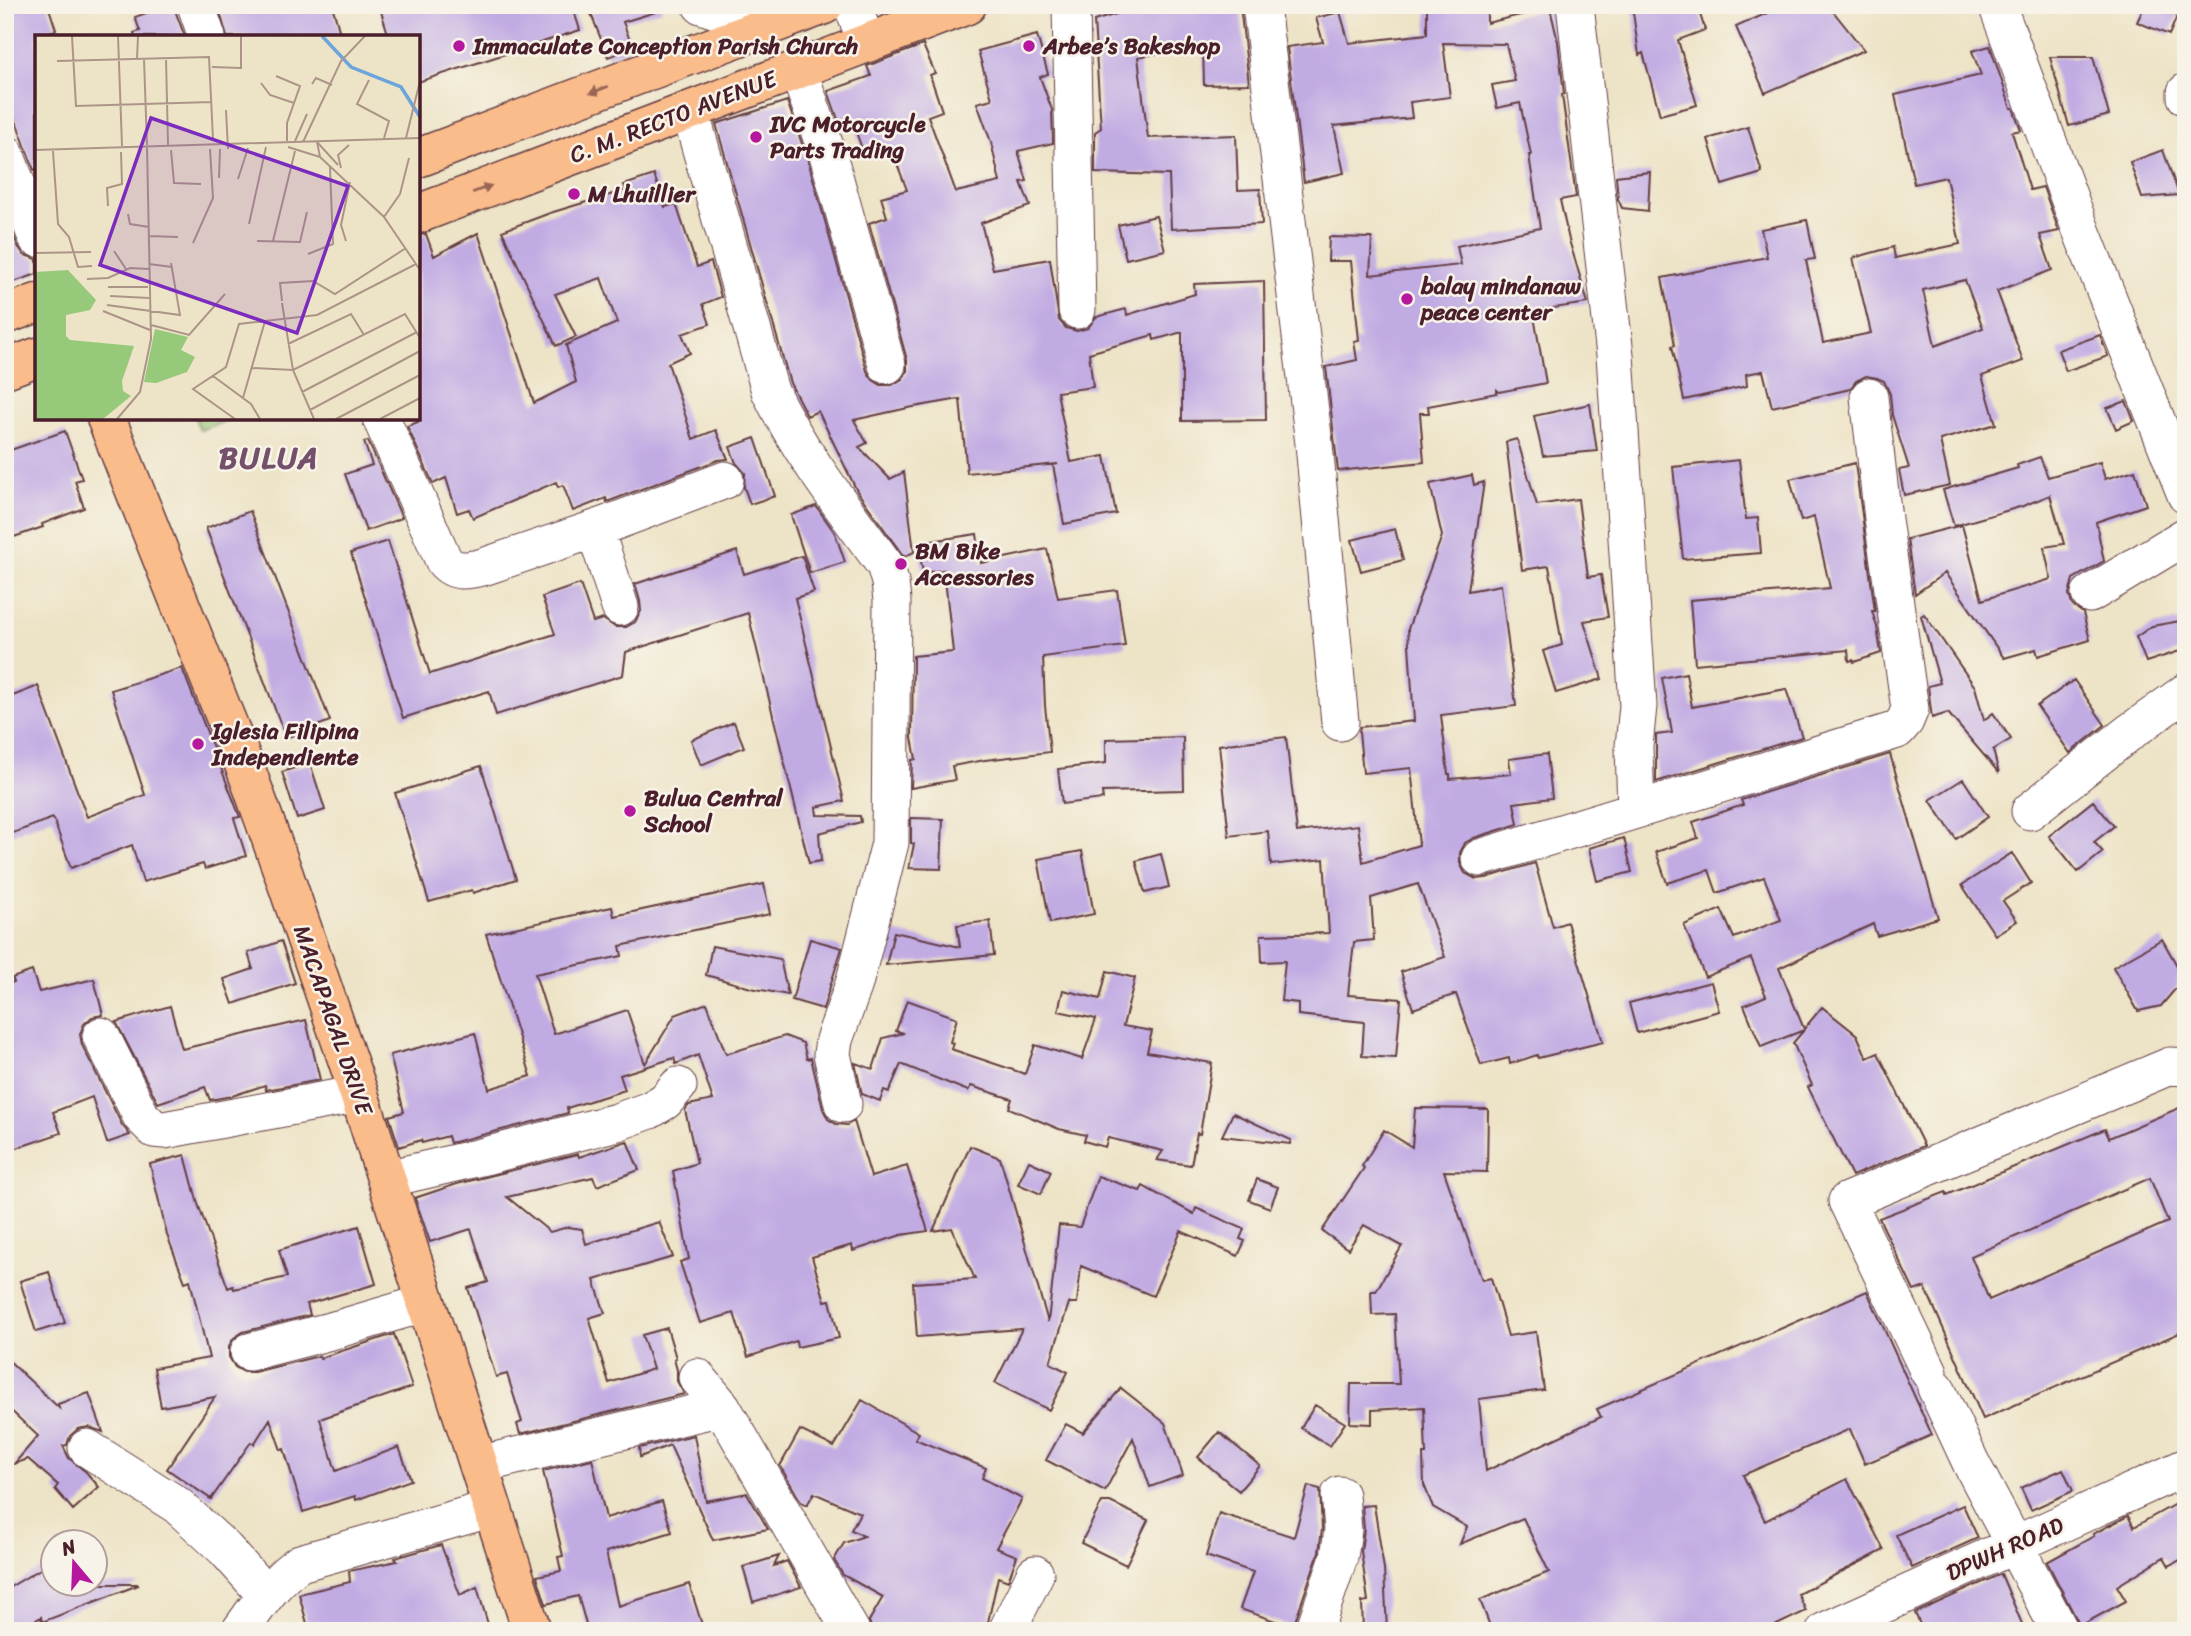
<svg xmlns="http://www.w3.org/2000/svg" width="2191" height="1636" font-family="Sriracha,sans-serif">
<style>
.green{fill:#97c97a;stroke:#707452;stroke-width:2}
.building{fill:#c1abe3;fill-rule:evenodd}
.lines{fill:none;stroke-linecap:round;stroke-linejoin:round}
.minor-casing{stroke:#623c42;stroke-width:39}
.major-casing{stroke:#623c42;stroke-width:41}
.highway-casing{stroke:#623c42;stroke-width:41}
.minor{stroke:#fff;stroke-width:37}
.major{stroke:#fabc8b;stroke-width:38}
.highway{stroke:#fabc8b;stroke-width:38}
.oneway{fill:#996656}
.poi-dot{fill:#b5179e;stroke:#f7f3e8;stroke-width:2.5}
.labels{text-anchor:middle;dominant-baseline:central;stroke-width:5;stroke-linejoin:round;paint-order:stroke}
.poi-label{font-size:23px;font-weight:bold;fill:#4a1f2b;stroke:#f7f3e8;text-anchor:start}
.street-label{font-size:23px;fill:#4a1f2b;stroke:#f7f3e8}
.district-label{font-size:30px;font-weight:bold;letter-spacing:2px;fill:#74506b;stroke:#f7f3e8}
.inset-river{fill:none;stroke:#6ca5db;stroke-width:3.5}
.inset-road{fill:none;stroke:#ac9588;stroke-width:2}
.view{fill:#7b2cbf;fill-opacity:0.15;stroke:#7b2cbf;stroke-width:3.5}
.inset-edge{fill:none;stroke:#4a1f2b;stroke-width:3.5}
</style>
<rect width="100%" height="100%" fill="#f7f3e8"/>
<filter id="ink" filterUnits="userSpaceOnUse"><feTurbulence type="fractalNoise" baseFrequency=".0143" numOctaves="2"/><feDisplacementMap in="SourceGraphic" scale="14" xChannelSelector="R" yChannelSelector="G"/><feConvolveMatrix kernelMatrix="1 2 1 2 8 2 1 2 1" color-interpolation-filters="sRGB"/></filter>
<filter id="wash" filterUnits="userSpaceOnUse"><feTurbulence type="fractalNoise" baseFrequency=".00686" numOctaves="4" result="noise"/><feDisplacementMap in="SourceGraphic" scale="28" xChannelSelector="R" yChannelSelector="G"/><feGaussianBlur stdDeviation="1.57" result="paint"/><feColorMatrix in="noise" values="0 0 0 0 0 0 0 0 0 0 0 0 0 0 0 0 0 1.4 0 .05"/><feComposite in="paint" operator="in"/></filter>
<g filter="url(#wash)">
<rect width="100%" height="100%" fill="#ede3c6"/>
<path class="green" d="M195 418H235L200 430Z"/>
<g id="blocks">
<path class="building" d="M5 5H48L56 30 37 37V169L34 170 12 110 5 113Z
M169 5H173L185 37H135L134 33 140 31 135 17Z
M218 5H332L341 37H227Z
M379 5H572L580 30 418 82V37H389Z
M608 5H661L662 10 623 22 633 48 608 57 590 11Z
M1145 5H1240L1249 84 1204 85 1203 45 1138 57 1148 138 1236 135 1238 190 1260 189 1262 224 1171 229 1169 175 1095 173V132L1101 128 1094 21Z
M1427 5H1487V23L1550 8 1558 42 1564 94 1562 95 1576 197 1560 200 1569 240 1588 303 1533 311 1546 383 1499 392 1497 390V393L1428 406 1429 413H1420L1424 462 1338 471 1326 367 1357 360 1354 341 1359 340 1351 261H1328L1329 237 1372 238 1370 275 1461 265 1457 246 1540 228 1529 155H1531L1520 103 1497 108 1492 85 1515 81 1506 44 1443 43 1450 97 1410 102 1412 118 1334 126 1344 173 1304 182 1287 47 1323 42 1316 18 1340 12 1349 43 1427 34Z
M1632 5H1697L1705 30 1678 40 1697 105 1660 115 1643 53 1639 55Z
M1785 5H1828L1864 50 1765 93 1736 27Z
M2145 5H2182L2169 35 2137 22Z
M1037 35 1048 74 1040 77 1052 110 1053 143 1018 151 1027 181 1021 182 1030 206 981 223 993 269 1050 259 1059 320 1066 328 1077 331 1088 328 1096 317 1126 309 1127 315 1195 294 1194 284 1264 281 1266 420 1182 421V332L1154 340 1153 335 1089 353 1093 387 1057 392 1071 462 1105 456 1116 514 1064 524 1053 465 1058 464 967 473 960 399 908 408 854 420 867 443 859 447 890 479 904 472 914 552 904 557 857 491 818 411 807 416 790 383 716 124 787 101 809 164 867 371 873 380 881 385H892L902 379 907 371V360L869 223 887 217 881 197 907 190 891 148 865 157 852 121 840 125 828 91 871 76 867 66 923 45 935 73 930 75 942 111 928 116 956 192 1000 182 991 142 977 103 992 99 978 51Z
M1990 46 2011 108H2013L2021 130 2012 132 2030 190 2043 187 2059 231 2040 235 2052 270 1997 291 2023 361 1982 376 1996 424 1940 440 1950 485 1904 495 1899 470 1909 468 1892 415 1890 394 1884 381 1877 378 1866 376 1856 381 1850 389 1772 407 1763 371 1746 374 1747 386 1684 400 1672 346 1675 345 1662 278 1767 257 1761 229 1807 220 1815 259 1806 260 1823 343 1871 333 1853 258 1893 247 1895 258 1960 244 1946 177 1914 184 1895 95 1981 75 1972 51ZM1965 280 1983 328 1935 346 1923 290Z
M2050 57H2093L2109 115 2069 126Z
M1748 127 1762 173 1722 185 1708 139Z
M2163 150 2179 195 2142 198 2130 162Z
M1650 172 1648 211 1622 208 1618 199 1616 176Z
M654 175 665 207 676 204 697 267 711 262 721 297 703 304 710 324 682 334 690 353 668 363 693 439 716 430 728 459 718 460 607 502 606 498 573 511 563 485 558 487 556 482 473 518 469 509 457 513 446 478 433 484 407 426 418 422V235L426 234 434 256 478 233 534 403 576 382 566 345 617 323 601 278 555 294 576 337 556 346 502 231 550 213 626 190 624 185Z
M5 213 18 246 24 255 37 259V274L5 285Z
M1156 216 1165 250 1126 259 1118 225Z
M2100 335 2108 356 2066 371 2058 350Z
M2126 401 2134 421 2116 429 2107 408Z
M1590 404 1597 451 1543 456 1534 416Z
M65 431 82 479 75 481 84 508 42 524 43 527 5 540V452Z
M755 438 775 496 750 504 744 487 745 473 736 463 730 447Z
M1517 439 1537 505 1578 499 1588 577 1601 575 1608 617 1584 621 1602 679 1556 693 1543 651 1562 645 1549 566 1522 570 1506 442Z
M368 441 402 518 366 531 345 474 372 465 364 442Z
M2040 457 2048 477 2100 462 2105 479 2135 470 2146 505 2096 522 2104 561 2073 579 2069 594 2072 605 2083 613 2090 640 2038 656 2036 649 2004 658 1945 573 1915 594 1907 539 1962 525 1982 600 2051 579 2044 547 2064 544 2050 495 2023 506 1954 526 1943 490 2018 468 2017 465Z
M1739 460 1746 519 1758 518 1761 553 1683 559 1673 467Z
M1855 463 1875 611H1872L1877 627 1881 653 1854 662 1853 660 1849 661 1848 650 1695 664 1690 600 1830 588 1814 517 1801 521 1790 479Z
M1472 475 1474 485 1484 482 1468 591 1501 585 1516 706 1441 715 1448 774H1450V779L1511 774 1509 759 1547 754 1552 798 1514 803 1518 824 1474 838 1465 843 1460 853V863L1465 873 1476 879 1486 878 1535 863 1553 927 1567 922 1603 1042 1538 1058 1537 1055 1510 1064 1509 1058 1481 1065 1456 994 1413 1009 1401 972 1445 957 1418 884 1371 898 1374 940 1354 942 1348 995 1401 999 1396 1058 1362 1056 1364 1022 1298 1015V1003L1281 1001 1285 961 1262 962 1261 935 1329 933 1324 859 1271 865 1268 831 1229 836 1219 745 1286 737 1297 832 1358 825 1363 862 1419 845 1411 768 1363 773 1359 732 1360 727 1414 721 1408 629 1442 536 1430 484Z
M816 506 835 533 845 562 810 573 791 515Z
M250 511 330 721 286 738 206 528Z
M1395 529 1403 560 1361 571 1352 540Z
M977 534 981 563 1047 549 1058 598 1117 590 1125 646 1043 657 1045 706 1050 752 985 760 952 766 955 780 911 788 912 760 916 759 912 738 913 656 953 652 944 570 923 573 918 543Z
M388 541 430 674 555 634 542 597 580 584 593 622 603 619 615 627H626L635 622 641 611 640 601 635 584 737 551 744 574 802 556 814 592 795 598 844 801 816 807 817 815 860 816 861 822 819 833 821 861 809 863 748 613 626 652 623 675 496 715 489 691 403 718 351 553Z
M1924 614 1975 687 1984 720 1993 713 2011 739 1993 750 1999 773 1948 713 1932 718 1928 686 1940 683 1921 616Z
M2186 620V649L2146 662 2136 637 2152 626Z
M182 668 240 817 234 818 246 856 205 869 203 864 143 882 132 845 71 868 53 818 5 836V699L38 686 87 817 145 795 111 690Z
M1686 673 1692 707 1786 689 1802 737 1656 782V735L1672 733 1662 678Z
M2074 680 2105 725 2070 753 2037 706Z
M734 722 744 747 701 765 691 740Z
M1183 737 1184 790 1102 792 1103 799 1062 804 1058 769 1106 763V739Z
M1890 754 1938 918 1877 936 1873 924 1779 968 1804 1029 1822 1007 1857 1035 1867 1058 1878 1053 1924 1146 1852 1176 1808 1087 1812 1085 1793 1043 1804 1030 1761 1047 1744 1005 1766 996 1751 958 1705 977 1684 925 1721 909 1734 938 1781 920 1764 877 1717 893 1709 870 1667 883 1656 852 1698 838 1693 822 1743 805 1741 800Z
M310 763 325 810 297 819 282 772Z
M481 766 516 879 473 893 472 890 429 902 395 793Z
M1963 779 1988 817 1956 839 1930 800Z
M2093 801 2114 826 2094 842 2103 852 2078 872 2049 836Z
M911 818 943 819 941 869 909 868 914 844 911 843Z
M1624 838 1632 872 1597 881 1589 848Z
M1082 851 1094 914 1050 923 1038 859Z
M2012 853 2031 883 2003 901 2017 921 1995 935 1962 885Z
M1161 854 1169 887 1145 893 1136 861Z
M764 884 770 914 620 946 622 956 535 974 554 1034 627 1010 645 1064 675 1015 707 1003 726 1054 785 1036 803 1043 807 1059 811 1058 823 1109 828 1119 836 1124 847 1125 854 1121 871 1177 907 1166 928 1231 901 1235 853 1251 852 1245 812 1257 825 1301 830 1300 839 1338 797 1347 796 1341 748 1357 734 1313 700 1323 680 1262 689 1259 673 1171 697 1163 685 1110 689 1105 713 1100 698 1055 676 1064 674 1058 620 1075 625 1090 567 1108 568 1113 450 1143 448 1136 422 1143 421 1140 399 1147 389 1116 404 1112 390 1055 475 1033 489 1089 531 1076 486 934 612 907 614 916Z
M990 921 994 955 886 965 894 932 960 947 957 925Z
M810 939 842 948 823 1009 792 1000Z
M2162 939 2180 971 2177 987 2161 1006 2138 1011 2113 967Z
M281 941 295 983 233 1004 224 979 253 969 248 953Z
M712 946 780 959 788 995 751 988 706 975Z
M32 971 39 992 94 979 103 1015 92 1017 84 1024 80 1034 82 1045 122 1125 130 1135 107 1143 92 1097 53 1112 61 1133 5 1152V985L14 982 12 978Z
M1107 971 1135 978 1123 1026 1152 1031 1147 1052 1212 1063 1200 1134 1197 1133 1191 1165 1157 1160 1163 1151 1108 1138 1105 1147 1084 1141 1086 1135 1059 1129 1009 1108 1012 1099 971 1086 968 1091 901 1064 889 1092 884 1090 880 1101 862 1094 855 1063 873 1069 883 1038 904 1033 896 1031 907 1000 957 1018 950 1042 953 1043 951 1049 1025 1074 1035 1045 1082 1059 1096 1019 1058 1011 1063 990 1100 999Z
M1711 982 1719 1011 1637 1033 1629 1003Z
M170 1006 182 1049 306 1020 320 1080 266 1090 265 1085 232 1096 210 1100 205 1087 158 1103 116 1022Z
M2186 1105V1330L1983 1419 1925 1287 1914 1291 1879 1218 1946 1192 1947 1195 2105 1129 2109 1138ZM2150 1178 2168 1222 1989 1300 1971 1256Z
M1415 1108 1488 1109 1487 1172 1444 1171 1482 1280 1491 1278 1508 1336 1536 1332 1544 1390 1479 1399 1486 1471 1601 1417 1597 1409 1867 1291 1932 1435 1865 1464 1850 1429 1743 1475 1765 1521 1847 1479 1884 1550 1798 1594 1806 1611 1764 1631H1492L1480 1600 1549 1572 1523 1518 1460 1544 1467 1527 1433 1507 1424 1485 1423 1454H1426L1424 1407 1372 1410V1424L1350 1423 1351 1384H1399L1395 1314 1372 1315 1371 1291H1376L1402 1246 1364 1225 1348 1249 1322 1231 1364 1168 1362 1166 1384 1130 1412 1147Z
M1233 1113 1291 1140 1290 1144 1222 1136Z
M627 1141 639 1170 597 1186 593 1177 507 1197 550 1232 568 1227 582 1229 586 1244 659 1222 673 1257 594 1280 605 1313 589 1318 609 1383 653 1369 642 1335 667 1328 676 1358 674 1359 677 1370V1381L684 1394 520 1434 517 1424 522 1422 507 1374 496 1377 468 1288 488 1282 471 1229 430 1242 415 1198 457 1184 578 1154 579 1157Z
M970 1146 1000 1158 1048 1322 1059 1225 1080 1227 1098 1176 1140 1191 1143 1186 1194 1214 1196 1208 1244 1229 1240 1239 1245 1241 1238 1256 1181 1231 1153 1296 1081 1266 1077 1303H1069L1050 1363 1068 1372 1049 1410 995 1383 1022 1329 917 1337 913 1283 975 1279 952 1228 933 1231Z
M185 1155 198 1204 228 1288 233 1286 234 1289 287 1277 279 1250 359 1226 376 1284 307 1304 310 1315 243 1332 234 1338 229 1346V1357L235 1367 244 1372H254L319 1356 320 1358 394 1334 412 1387 320 1419 336 1471 399 1447 411 1480 356 1500 355 1496 303 1512 284 1449 281 1450 270 1419 254 1444 251 1442 211 1499 167 1469 215 1397 161 1407 154 1368 209 1358 190 1280 185 1282 167 1235 150 1164Z
M1029 1161 1051 1171 1041 1194 1018 1184Z
M1257 1179 1278 1187 1270 1208 1249 1200Z
M49 1272 65 1323 36 1332 20 1281Z
M5 1357 59 1408 58 1404 89 1393 103 1432 89 1427 78 1429 70 1436 67 1445 63 1446 69 1458 86 1472 99 1487 73 1510 55 1489 58 1485 28 1459 14 1464 38 1436 5 1405Z
M1121 1388 1165 1423 1183 1475 1150 1487 1133 1438 1105 1491 1046 1460 1066 1424 1083 1433Z
M862 1400 919 1433 915 1439 986 1468 982 1478 1022 1499 996 1548 1017 1556 1008 1581 998 1577 986 1631H872L869 1621 883 1597 843 1575 834 1560 844 1543 864 1536 851 1530 860 1513 814 1493 807 1505 801 1502 780 1466 800 1430 834 1447Z
M1315 1405 1345 1423 1330 1446 1301 1428Z
M1219 1432 1260 1466 1239 1491 1198 1457Z
M694 1435 706 1501 747 1493 768 1529 713 1540 670 1445 640 1457 639 1448Z
M592 1459 606 1518 662 1501 672 1532 606 1552 618 1606 689 1584 704 1631H588L578 1596 546 1604 537 1576 561 1571 558 1557 563 1556 543 1471Z
M2063 1469 2073 1491 2031 1510 2021 1488Z
M1308 1486 1320 1489 1322 1529 1319 1552 1293 1627 1240 1609 1253 1572 1206 1556 1219 1513 1294 1537Z
M2186 1498V1557L2169 1566 2164 1557 2117 1586 2126 1601 2080 1626 2047 1562 2094 1536 2093 1534 2108 1526 2128 1516 2134 1527Z
M1102 1502H1110L1148 1520 1126 1565 1081 1543Z
M1374 1505 1384 1569 1387 1631H1363L1362 1602 1368 1601 1361 1551 1364 1529 1362 1506Z
M1963 1505 1978 1538 1912 1568 1896 1535Z
M441 1545 460 1595 477 1587 490 1631H309L299 1594 350 1582 349 1571 397 1561 395 1558Z
M779 1556 774 1566 787 1561 801 1587 753 1602 743 1567Z
M52 1562V1584H137L138 1585 42 1622 41 1617 19 1631H5V1590Z
M2001 1574 2025 1631H1923L1915 1613Z"/>
</g>
</g>
<g filter="url(#ink)">
<use href="#blocks" fill-opacity="0" stroke="#623c42" stroke-width="2"/>
<g class="lines">
<g class="minor-casing">
<path id="minor" d="M196 5 207 37
M701 5 719 11 742 5
M852 5 867 43
M1071 5 1077 310
M1261 5 1314 444 1340 722
M1575 5 1615 355 1638 706 1634 746 1636 810
M1997 5 2081 230 2186 495
M798 70 829 158 887 365
M2186 92V97
M690 111 770 391C800 453 844 509 885 565L890 582 892 601 890 843 854 984 834 1040 832 1054 843 1104
M5 153 37 238
M381 418 444 561C455 574 469 570 483 567L595 529 725 480
M595 529 620 607
M2090 594 2186 536
M2030 811 2130 732 2186 692
M1480 858 1897 730 1905 721 1910 709 1883 519 1869 397
M101 1036 141 1116 154 1129 164 1130 359 1094
M386 1179 485 1156 617 1122 650 1110 665 1101 678 1086
M249 1352 338 1329 426 1303
M1929 1372 1847 1201 2170 1066 2186 1067
M697 1377 722 1407 851 1631
M1936 1388 1971 1463 2060 1631
M87 1448 177 1505 225 1549 266 1595
M478 1465 722 1407
M240 1631C258 1606 274 1580 300 1563L493 1508
M1007 1631 1035 1574
M1314 1631 1339 1557 1343 1530 1340 1495
M1825 1631 2186 1467"/>
</g>
<g class="major-casing">
<path id="major" d="M106 418 247 772 284 875 359 1094 532 1631"/>
</g>
<g class="highway-casing">
<path id="highway" d="M418 158 824 5
M418 214 967 5
M5 315 37 303
M5 369 37 357"/>
</g>
<use href="#minor" class="minor"/>
<use href="#major" class="major"/>
<use href="#highway" class="highway"/>
</g>
<defs><path id="oneway-solid" d="M-6-.8H1V-3.2L6.5 0L1 3.2V.8H-6Z" transform="scale(1.75)"/></defs>
<g class="oneway">
<use href="#oneway-solid" transform="translate(599 90) rotate(159)"/>
<use href="#oneway-solid" transform="translate(482 189) rotate(-21)"/>
</g>
</g>
<g class="poi-dot">
<circle cx="459" cy="46" r="7"/>
<circle cx="1029" cy="46" r="7"/>
<circle cx="756" cy="137" r="7"/>
<circle cx="574" cy="194" r="7"/>
<circle cx="1407" cy="299" r="7"/>
<circle cx="901" cy="564" r="7"/>
<circle cx="198" cy="744" r="7"/>
<circle cx="630" cy="811" r="7"/>
</g>
<g class="labels">
<g class="poi-label">
<text x="473" y="46">Immaculate Conception Parish Church</text>
<text x="1043" y="46">Arbee’s Bakeshop</text>
<text x="770" y="124">IVC Motorcycle<tspan x="770" dy="26">Parts Trading</tspan></text>
<text x="588" y="194">M Lhuillier</text>
<text x="1421" y="286">balay mindanaw<tspan x="1421" dy="26">peace center</tspan></text>
<text x="915" y="551">BM Bike<tspan x="915" dy="26">Accessories</tspan></text>
<text x="212" y="731">Iglesia Filipina<tspan x="212" dy="26">Independiente</tspan></text>
<text x="644" y="798">Bulua Central<tspan x="644" dy="26">School</tspan></text>
</g>
<g class="street-label">
<text transform="translate(673 117) rotate(-21)">C. M. RECTO AVENUE</text>
<text transform="translate(333 1020) rotate(71)">MACAPAGAL DRIVE</text>
<text transform="translate(2005 1549) rotate(-24)">DPWH ROAD</text>
</g>
<g class="district-label">
<text x="269" y="458">BULUA</text>
</g>
</g>
<g transform="translate(35 35)">
<rect width="385" height="385" fill="#ede3c6"/>
<path d="M33 235 61 265 55 275 31 280V301L35 305 99 311 87 346 88 356 96 361 68 384H0V237ZM120 294 153 302 146 315 160 322 152 337 121 348 109 347Z" fill="#97c97a"/>
<path class="inset-river" d="M287 1 316 32 366 52 385 82"/>
<path class="inset-road" d="M37 1 41 71 177 67M83 1 87 111M131 23 133 110M102 24 103 1M109 24 112 110M22 26 174 22 178 104 183 106M177 32 206 33V1M241 41 265 51 252 88V106M334 45 322 69 354 86 349 103M226 48 235 60 259 68M277 49 281 43 297 50M191 75 193 114M371 103 385 46M260 106 272 79M268 107 306 26 330 1M282 107 285 122 349 182 385 235M282 107 303 130M253 112 285 122M0 115 385 103M136 115 139 148 166 149M18 116 23 189 34 202 43 232 57 231M306 133 303 120 314 110M184 143 185 114M203 144 213 113M73 171 72 153 87 149 86 117M93 179 95 189 114 192M349 182 365 159 374 123M214 189 231 112M114 201 143 202M222 206 265 207 272 177M238 206 260 116M311 206 306 190 315 147M158 208 178 163 175 114M79 216 91 234M0 218 56 217M273 219 298 209 295 132M114 229 137 232M52 244 73 243 95 233 114 234M73 252H113M75 261 114 263M247 266 245 248 278 246 300 259 371 213M247 268 258 335 279 384M72 270 145 280 136 228M68 276 115 295M116 290 154 300 190 259M253 309 316 279 329 300M217 333 258 335 370 279 385 303M178 341 216 369 225 384M267 357 382 297M208 363 230 286M275 375 385 316M82 384 105 357 116 304 112 111M200 384 158 354 191 332 204 289 282 280 381 229M301 384 385 340M345 384 385 363"/>
<path class="view" d="M116 83 313 151 262 298 65 230Z"/>
<rect width="385" height="385" class="inset-edge"/>
</g>
<rect width="2191" height="1636" fill="none" stroke="#f7f3e8" stroke-width="28"/>
<g transform="translate(74 1563) rotate(341)"><circle r="33" fill="#f7f3e8" stroke="#b29e9c" stroke-width="2"/>
<path d="M0-5L12 26L0 18L-12 26Z" fill="#b5179e"/>
<text y="-10" font-size="19" font-weight="bold" text-anchor="middle" fill="#4a1f2b">N</text>
</g>
</svg>
